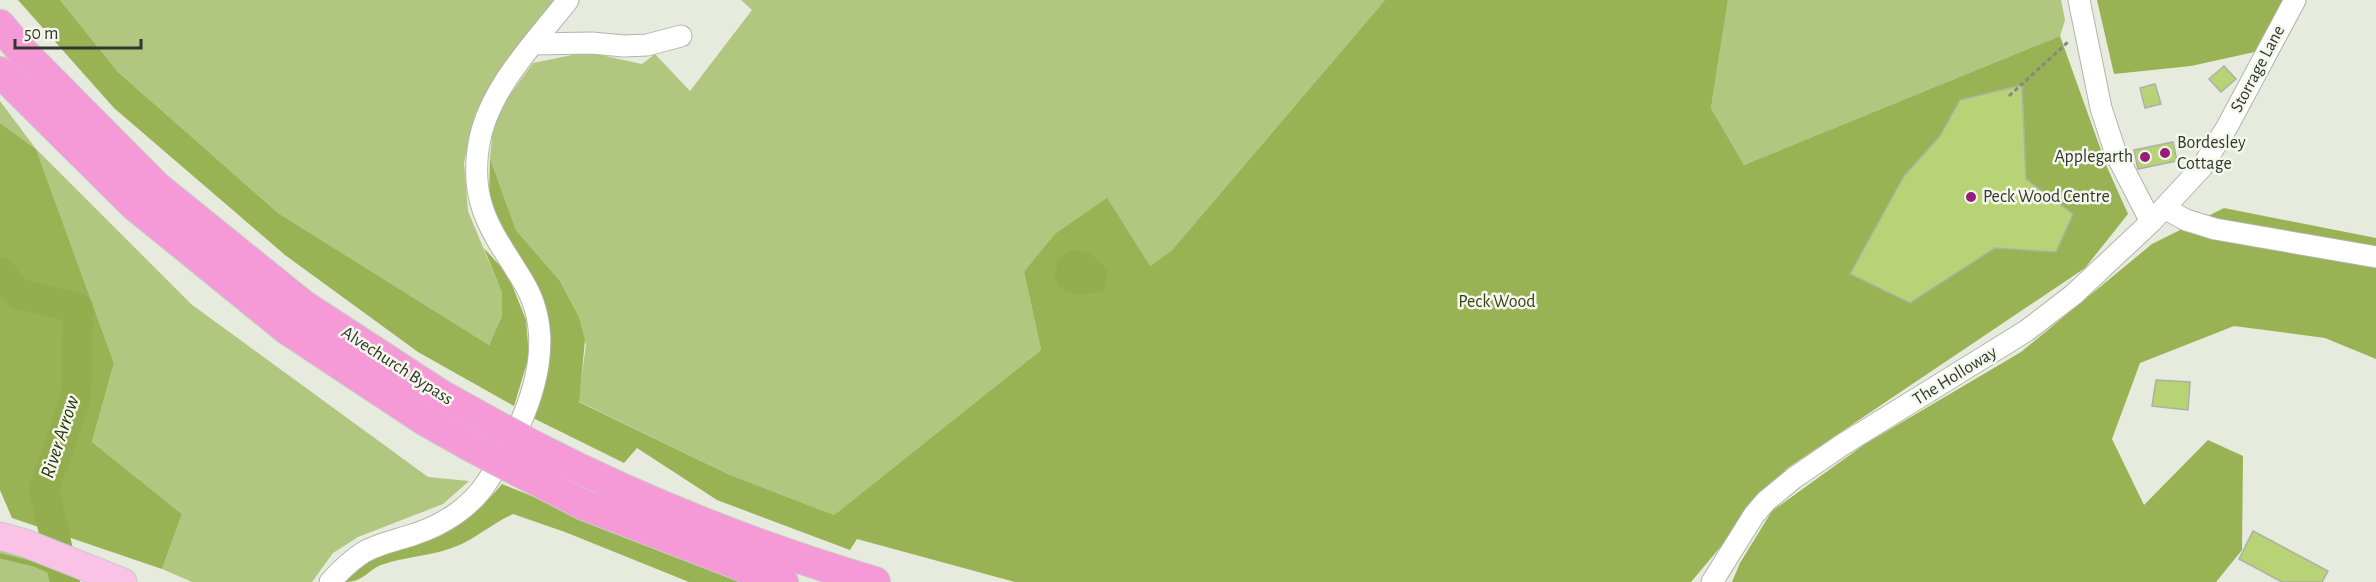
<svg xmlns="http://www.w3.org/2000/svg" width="2376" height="582" font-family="'Alegreya Sans',sans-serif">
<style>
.green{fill:#b1c67f}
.forest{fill:#99b254;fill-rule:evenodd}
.water{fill:#94ad4f}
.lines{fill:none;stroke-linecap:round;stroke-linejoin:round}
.stream{stroke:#94ad4f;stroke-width:5}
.river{stroke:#94ad4f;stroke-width:30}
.building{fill:#b8d375;stroke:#adb1a5;stroke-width:1.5}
.minor-casing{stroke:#b1b5a9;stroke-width:23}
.major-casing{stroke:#cacac9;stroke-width:29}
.highway-casing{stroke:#cacac9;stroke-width:32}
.path{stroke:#84887f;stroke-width:3;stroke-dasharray:4.5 3;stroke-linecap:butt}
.minor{stroke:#fff;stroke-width:21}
.major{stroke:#fac2e7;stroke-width:27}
.highway{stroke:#f69ad7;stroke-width:30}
.highway-bridge-casing{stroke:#cacac9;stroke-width:32;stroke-linecap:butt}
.highway-bridge{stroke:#f69ad7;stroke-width:30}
.poi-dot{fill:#961d78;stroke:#f4f8eb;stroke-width:2}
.labels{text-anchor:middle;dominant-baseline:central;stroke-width:5;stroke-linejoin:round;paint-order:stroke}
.street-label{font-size:18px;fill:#333530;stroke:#f4f8eb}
.poi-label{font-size:18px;fill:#333530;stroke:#f4f8eb;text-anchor:start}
.park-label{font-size:18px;fill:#37411a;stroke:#f4f8eb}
.water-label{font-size:20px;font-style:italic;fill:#2a340c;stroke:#f4f8eb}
</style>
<rect width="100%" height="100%" fill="#e6ebde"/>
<path class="green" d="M60 0H558L475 114 464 163 468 211 502 293V316L489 345 278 213 118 72Z
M741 0H1385L1172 250 1150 266 1024 272 1041 350 834 515 730 475 578 401 586 345 579 317 560 281 516 230 490 158 494 117 533 63 587 52 642 64 655 54 690 91 752 10Z
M1728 0H2061L2065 20 2060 36 1744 165 1711 108Z
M0 101 36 149 191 304 428 477 469 481 443 504 358 537 333 553 312 582H192L162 569 182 514 92 442 114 363 36 149 0 123Z
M0 548 20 555 64 577 65 582H0Z"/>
<path class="forest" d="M18 0H60L118 72 278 213 489 345 502 316V293L484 248 508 275 526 320 529 356 514 406 418 352 285 255 114 108Z
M1385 0H1728L1711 108 1744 165 2060 36 2107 167 2128 214 2085 268 1786 469 1691 582H1015L857 539 850 550 717 500 637 448 624 463 531 417 546 343 489 199 490 158 516 230 560 281 579 317 585 340 579 402 730 475 834 515 1041 350 1024 272 1055 234 1107 198 1150 266 1172 250ZM2021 85 2026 179 2073 215 2056 252 1995 248 1850 274 1904 176 1940 136 1960 100Z
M2097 0H2285L2259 51 2191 66 2114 74Z
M0 123 36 149 114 363 92 442 182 514 162 569 12 518 0 490Z
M2224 208 2376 238V359L2325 338 2234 326 2140 363 2112 439 2144 505 2208 440 2243 456 2242 550 2216 582H1732L1740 563 1772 511 1865 444 2021 352 2152 244Z
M502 484 745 582H689L565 532 513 514C493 523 476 538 457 546 433 556 408 556 384 564 367 569 366 582 344 582 370 550 384 554 420 542 453 531 480 511 502 484Z"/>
<path class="water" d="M1071 250 1090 253 1108 270 1103 292 1081 295 1061 289 1054 277 1058 260Z"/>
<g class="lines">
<path class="stream" d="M0 556 34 564 64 577"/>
<path class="river" d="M0 272 18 294 78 308 76 399 44 488 65 582"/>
</g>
<path class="building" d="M2224 66 2236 79 2221 92 2209 79Z
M2155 84 2161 104 2145 108 2140 88Z
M2022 85 2026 179 2073 214 2056 252 1995 248 1910 303 1850 274 1904 176 1940 136 1960 100Z
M2173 142 2177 161 2138 169 2134 150Z
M2156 380 2190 382 2188 410 2152 406Z
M2253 531 2328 571 2322 582H2282L2239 559Z"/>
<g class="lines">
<g class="minor-casing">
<path id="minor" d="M2079 0 2101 108 2116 154 2151 222
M534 44 592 43 624 46 647 45 681 36
M2164 208 2186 220 2215 229 2376 257
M330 582C340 571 351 560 364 552 380 543 398 540 415 534 443 525 471 507 487 482 524 427 562 347 524 283 496 236 470 209 478 150 485 92 534 44 568 0
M1712 582 1754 515 1766 501 1794 478 1842 445 2026 331 2073 295 2151 222 2202 167 2227 127 2295 0"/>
</g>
<g class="major-casing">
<path id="major" d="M0 536 25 543 123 582"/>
</g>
<g class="highway-casing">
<path id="highway" d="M0 25 21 50 157 187 303 305 441 395 488 421
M0 72 134 205 288 330 424 420 472 447
M534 446C643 502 757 547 875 582
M518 471 584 505 783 582"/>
</g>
<path class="path" d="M2009 96 2068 42"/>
<use href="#minor" class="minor"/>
<use href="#major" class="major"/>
<use href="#highway" class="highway"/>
<g class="highway-bridge-casing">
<path id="highway-bridge" d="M488 421 534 446
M472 447 518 471"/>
</g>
<use href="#highway-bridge" class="highway-bridge"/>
</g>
<g class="poi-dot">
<circle cx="2165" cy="153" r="6"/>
<circle cx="2145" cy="157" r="6"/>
<circle cx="1971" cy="197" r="6"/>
</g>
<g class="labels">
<g class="street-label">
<text transform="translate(2258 69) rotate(-62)">Storrage Lane</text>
<text transform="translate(397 366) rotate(33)">Alvechurch Bypass</text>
<text transform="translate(1955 376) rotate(-32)">The Holloway</text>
</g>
<g class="poi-label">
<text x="2177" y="143">Bordesley<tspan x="2177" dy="21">Cottage</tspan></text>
<text x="2133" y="157" text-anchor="end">Applegarth</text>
<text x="1983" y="197">Peck Wood Centre</text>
</g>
<g class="park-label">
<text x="1497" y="302">Peck Wood</text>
</g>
<g class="water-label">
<text transform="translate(60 437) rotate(-72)">River Arrow</text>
</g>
</g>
<path d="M15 39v9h126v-9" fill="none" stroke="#333530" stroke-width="3"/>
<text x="24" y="39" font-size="18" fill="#333530" stroke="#f4f8eb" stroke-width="4.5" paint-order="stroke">50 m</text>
</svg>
